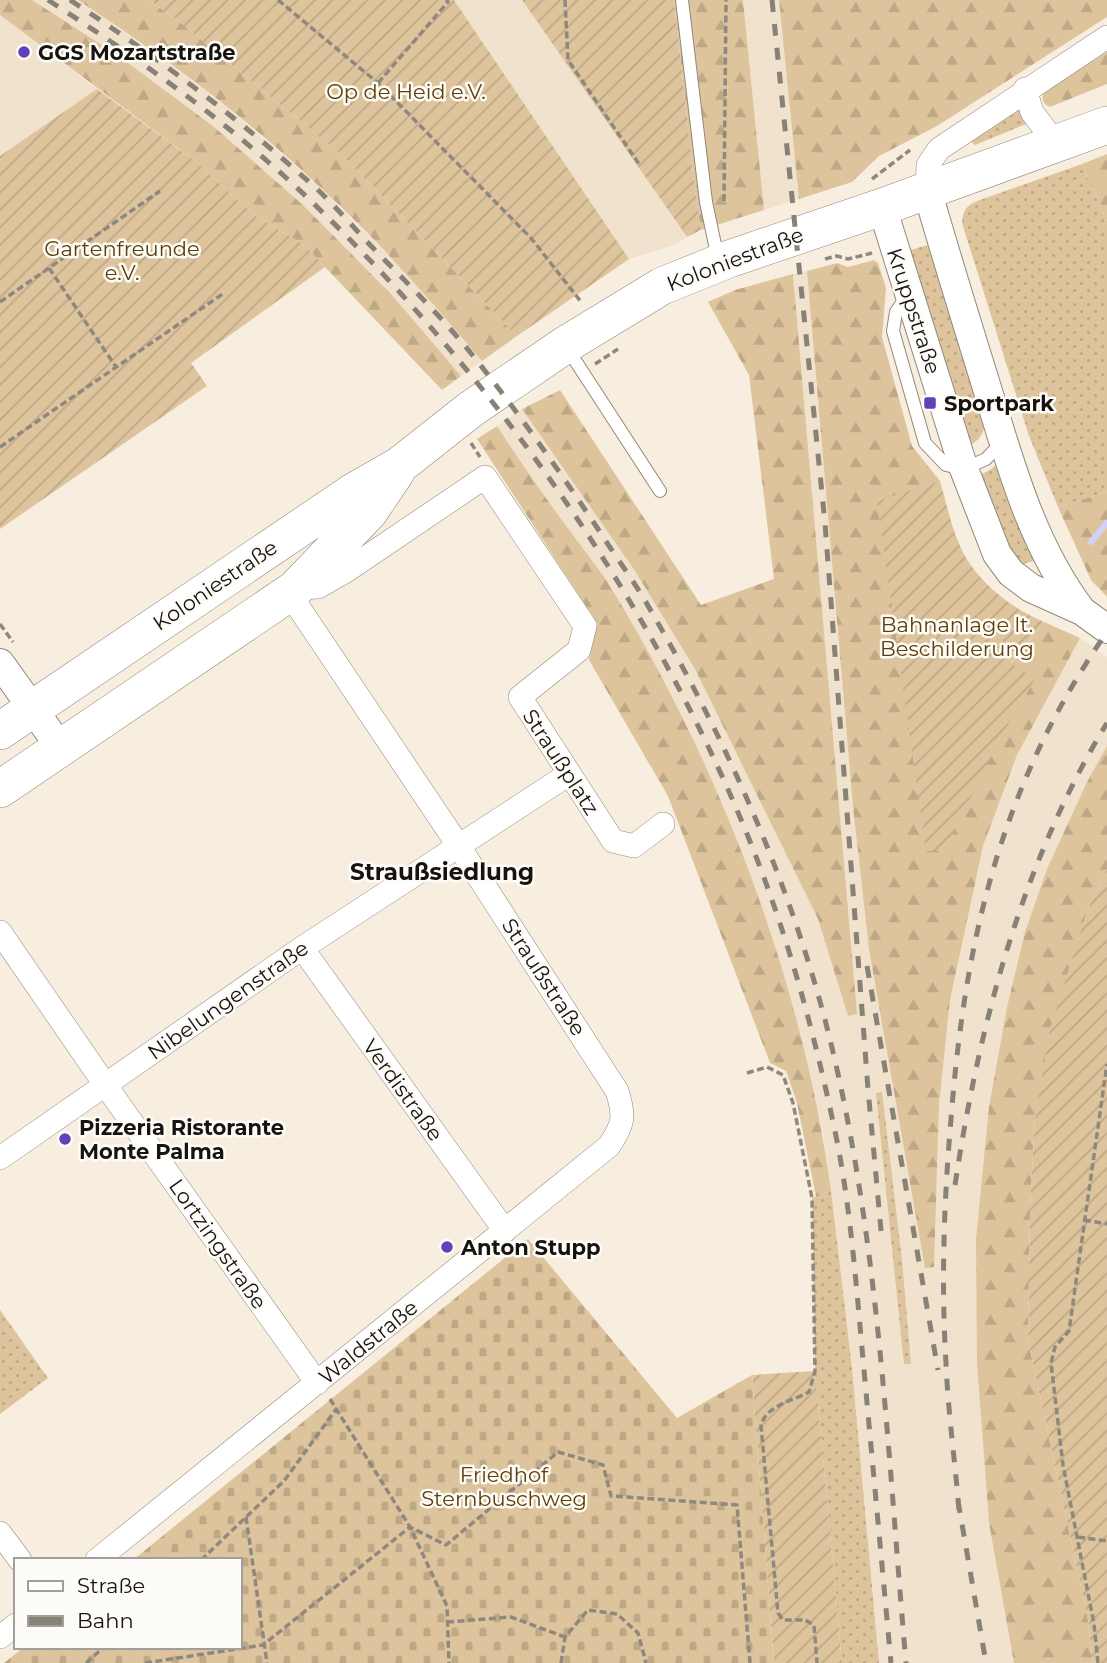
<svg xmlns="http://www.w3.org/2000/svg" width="1107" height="1663" font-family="Montserrat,sans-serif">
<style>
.built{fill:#f0e2cd}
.grass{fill:url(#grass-dots)}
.forest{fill:url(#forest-firs)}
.cemetery{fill:url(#cemetery-stones)}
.garden{fill:url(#garden-furrows)}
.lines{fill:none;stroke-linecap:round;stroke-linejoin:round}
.stream{stroke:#d4d1f8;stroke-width:6}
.service-casing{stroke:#91887b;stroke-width:14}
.minor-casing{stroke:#91887b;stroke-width:24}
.tertiary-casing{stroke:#91887b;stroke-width:30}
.primary-casing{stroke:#91887b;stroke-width:38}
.path{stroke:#8f887e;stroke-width:3.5;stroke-dasharray:7 3.5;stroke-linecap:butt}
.service{stroke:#fff;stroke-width:12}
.minor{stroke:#fff;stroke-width:23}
.tertiary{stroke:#fff;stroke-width:28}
.primary{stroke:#fff;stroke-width:37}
.rail{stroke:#878177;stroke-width:5;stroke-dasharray:12 12;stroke-linecap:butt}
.poi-dot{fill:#6041ba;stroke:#fefcf9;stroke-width:2.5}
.labels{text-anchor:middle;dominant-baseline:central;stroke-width:5;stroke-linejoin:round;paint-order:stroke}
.poi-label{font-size:21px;font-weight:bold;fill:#17140f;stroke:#fefcf9;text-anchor:start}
.park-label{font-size:21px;fill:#5c4007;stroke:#fefcf9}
.street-label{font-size:21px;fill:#17140f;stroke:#fefcf9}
.neighbourhood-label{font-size:23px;font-weight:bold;fill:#17140f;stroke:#fefcf9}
</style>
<defs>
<pattern id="grass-dots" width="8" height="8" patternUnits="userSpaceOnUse" patternTransform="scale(1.75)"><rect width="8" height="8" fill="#dec49c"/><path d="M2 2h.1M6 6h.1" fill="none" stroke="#bea885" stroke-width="1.8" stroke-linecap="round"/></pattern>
<pattern id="forest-firs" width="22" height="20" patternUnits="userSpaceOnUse" patternTransform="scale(1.75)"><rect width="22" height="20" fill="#dec49c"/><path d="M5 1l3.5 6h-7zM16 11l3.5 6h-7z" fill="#bea885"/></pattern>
<pattern id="cemetery-stones" width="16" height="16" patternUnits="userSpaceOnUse" patternTransform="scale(1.75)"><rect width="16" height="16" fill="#dec49c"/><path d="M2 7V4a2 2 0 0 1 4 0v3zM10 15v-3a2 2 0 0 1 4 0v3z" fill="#bea885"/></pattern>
<pattern id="garden-furrows" width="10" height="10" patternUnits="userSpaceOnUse" patternTransform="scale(1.75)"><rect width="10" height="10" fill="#dec49c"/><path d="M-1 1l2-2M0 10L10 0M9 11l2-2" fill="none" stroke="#bea885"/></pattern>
</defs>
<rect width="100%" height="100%" fill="#f8eedf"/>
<path class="built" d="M32 0H78L136 38 233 112 322 189 412 279 482 361 461 376 392 295 303 205 213 126 116 54Z
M454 0H522L687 237 674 245 629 259Z
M743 0H779L799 199 764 210Z
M0 15 97 89 0 156Z
M807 271 853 807 869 949 895 1089 934 1267 939 1105 950 1000 983 846 1017 755 1080 638 1107 657V746L1087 782 1047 869 1025 932 1007 1007 989 1107V1523L1014 1663H879L852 1368 823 1133 771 934 729 821 668 688 612 589 525 469 497 426 522 409 635 571 695 669 818 919 848 1016 856 1014 793 274Z"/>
<path class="grass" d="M1022 105 1026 124 975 145 970 141Z
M1082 164 1107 221V492L1058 507 1029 436 962 223C963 210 966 206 977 201Z
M931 244 986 419C984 433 981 440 968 446L907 251Z
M999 462 1037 560 1023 564 1010 549 978 476 990 470Z
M882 1092 902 1260 911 1364H904L876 1093Z
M831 1191 852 1368 879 1663H842L815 1371 812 1198Z
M0 1310 48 1378 0 1414Z"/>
<path class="forest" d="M0 0H32L116 54 213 126 303 205 392 295 461 376 442 390 304 245 256 216 195 161 0 15Z
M78 0H149L181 23 345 158 517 336 482 361C431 301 380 242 322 189 247 118 164 56 78 0Z
M674 0H743L764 210 701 230 695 191Z
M779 0H1107V17L937 126 879 156 852 182 799 199Z
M1107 52V84L1050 107C1043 104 1042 100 1043 93Z
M1107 154V221L1082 164Z
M874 260 878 263 886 288 882 337 912 446 940 481 877 502 997 744 1034 679 1011 664 1044 622 1080 638 1017 755 983 846 950 1000 939 1105 934 1267 925 1268 869 949 853 807 807 271 837 263 848 267Z
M793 274 857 1014 848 1016 818 919 695 669 635 571 522 409 560 390 701 605 774 579 749 375 708 302 735 290Z
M497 426C521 463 546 499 573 535 586 553 601 571 613 591 722 770 803 984 831 1191L816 1197 797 1103 786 1071 770 1063 668 796 589 660 597 623 477 439Z
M1107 492V597L1091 580 1058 507Z
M1107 746V869L1087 911 1035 1117 1030 1210 1028 1340 1088 1620 1093 1663H1014L989 1523 977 1362 976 1240 989 1107 1007 1007 1025 932 1047 869 1087 782Z"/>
<path class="cemetery" d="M528 1239 677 1418 752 1375 774 1663H4L24 1647H240V1560H133Z"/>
<path class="garden" d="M149 0H454L629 259 517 336 345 158 181 23Z
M522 0H674L695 191 701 230 687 237Z
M97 89 195 161 256 216 304 245 325 267 191 363 207 386 0 529V156Z
M940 481C948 508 954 543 972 567 990 591 1017 611 1044 622L1011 663 1035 679 997 744 945 850 926 851 877 501Z
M1107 869V1663H1093L1088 1620 1028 1340 1030 1210 1035 1117 1050 1029 1087 911Z
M815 1371 842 1663H774L752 1375Z"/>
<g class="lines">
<path class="stream" d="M1091 542 1107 523"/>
<g class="service-casing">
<path id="service" d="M682 0 706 202 718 259
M907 296 896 312 893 331 925 443 946 465 964 469 986 459 1002 442
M567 348 660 491"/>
</g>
<g class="minor-casing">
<path id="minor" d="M1025 89 1032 112 1056 144
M927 190 928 165 939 149 1107 37
M299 588 318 587 346 571 485 477 585 626 579 650 520 697 613 841 634 846 663 824
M0 932 106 1086 317 1383
M302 948 505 1231
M0 1158 302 948 569 774
M0 1533 20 1560
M97 1560 609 1146C624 1124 625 1116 617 1091L458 845 289 593
M0 1637 16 1625"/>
</g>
<g class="tertiary-casing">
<path id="tertiary" d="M927 190C945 252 964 314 983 375 1008 456 1030 543 1082 611
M882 207 964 469 997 554 1011 573 1031 588 1082 611 1107 629
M0 663 60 747"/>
</g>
<g class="primary-casing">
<path id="primary" d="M0 731 353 492 400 465 471 409 565 345 662 286 729 259 882 207 1107 125
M0 789 295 589 369 512 396 472"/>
</g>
<path class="path" d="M278 0 378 83 531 238 582 303
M565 0 568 60 639 164
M378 83 448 2 446 0
M872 179 910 150
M724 201 726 0
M825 259 837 256 848 259 872 253
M49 268 116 367
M0 302 160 191
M595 364 618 349
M471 443 480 457
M0 447 224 293
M0 624 13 642
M747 1073 767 1067 783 1075 793 1103 812 1198 815 1371 809 1392C792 1401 765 1406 761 1426L778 1613 783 1620H805L814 1625 817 1663
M1084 1220 1107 1224
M330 1399 410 1527 447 1606 449 1663
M246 1517 267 1663
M1078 1537 1107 1541
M201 1560 284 1481 337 1408
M447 1622 511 1617 565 1637
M86 1663 104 1647
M145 1663 263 1645 410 1527 446 1545 558 1452 603 1465 611 1496 737 1505 750 1663
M561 1663 565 1637 588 1610 617 1614 638 1633 646 1663
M1098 1663 1094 1624 1063 1465 1051 1363 1055 1347 1069 1331 1107 1064"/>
<use href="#service" class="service"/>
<use href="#minor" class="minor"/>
<use href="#tertiary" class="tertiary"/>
<use href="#primary" class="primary"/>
<path class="rail" d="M48 0C141 60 232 125 312 202 498 381 661 614 755 854 792 949 818 1047 838 1146 852 1220 857 1296 864 1370 873 1468 882 1565 891 1663
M70 0C157 57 241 120 318 190 337 208 354 228 372 247 408 284 446 321 478 362 520 415 560 472 598 529 615 556 635 582 651 611 730 746 797 899 833 1052 880 1251 888 1459 906 1663
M772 0 825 523 868 1089 882 1241
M867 966 938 1370
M955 1185C979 1025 1022 862 1107 723
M958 1501 986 1663
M959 1510C955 1461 948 1412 946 1363 941 1282 944 1200 951 1119 965 939 1001 784 1107 632"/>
</g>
<g class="poi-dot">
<circle cx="24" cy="52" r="7"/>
<rect x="923" y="396" width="14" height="14" rx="3.5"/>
<circle cx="65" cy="1139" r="7"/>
<circle cx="447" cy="1247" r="7"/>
</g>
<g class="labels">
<g class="poi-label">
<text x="38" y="52">GGS Mozartstraße</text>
<text x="944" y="403">Sportpark</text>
<text x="79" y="1127">Pizzeria Ristorante<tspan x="79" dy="24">Monte Palma</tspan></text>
<text x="461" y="1247">Anton Stupp</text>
</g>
<g class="park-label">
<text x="406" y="91">Op de Heid e.V.</text>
<text x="122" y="248">Gartenfreunde<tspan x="122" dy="24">e.V.</tspan></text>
<text x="957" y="624">Bahnanlage lt.<tspan x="957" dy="24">Beschilderung</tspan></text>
<text x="504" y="1474">Friedhof<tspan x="504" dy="24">Sternbuschweg</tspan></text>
</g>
<g class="street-label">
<text transform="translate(735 259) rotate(-21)">Koloniestraße</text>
<text transform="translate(914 311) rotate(72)">Kruppstraße</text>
<text transform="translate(215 585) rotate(-34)">Koloniestraße</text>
<text transform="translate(561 762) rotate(57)">Straußplatz</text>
<text transform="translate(544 977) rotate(57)">Straußstraße</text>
<text transform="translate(228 1000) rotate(-35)">Nibelungenstraße</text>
<text transform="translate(403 1090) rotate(54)">Verdistraße</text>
<text transform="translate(218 1244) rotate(55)">Lortzingstraße</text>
<text transform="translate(368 1342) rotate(-39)">Waldstraße</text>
</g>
<g class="neighbourhood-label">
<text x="442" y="872">Straußsiedlung</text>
</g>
</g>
<rect x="14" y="1558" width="228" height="91" fill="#fefcf9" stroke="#a29f9b" stroke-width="2"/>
<rect x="28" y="1581" width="35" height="10" fill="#ffffff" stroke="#a29f9b" stroke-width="2"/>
<text x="77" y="1593" font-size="21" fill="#17140f">Straße</text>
<rect x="28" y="1616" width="35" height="10" fill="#878177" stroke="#a29f9b" stroke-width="2"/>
<text x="77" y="1628" font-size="21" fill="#17140f">Bahn</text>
</svg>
